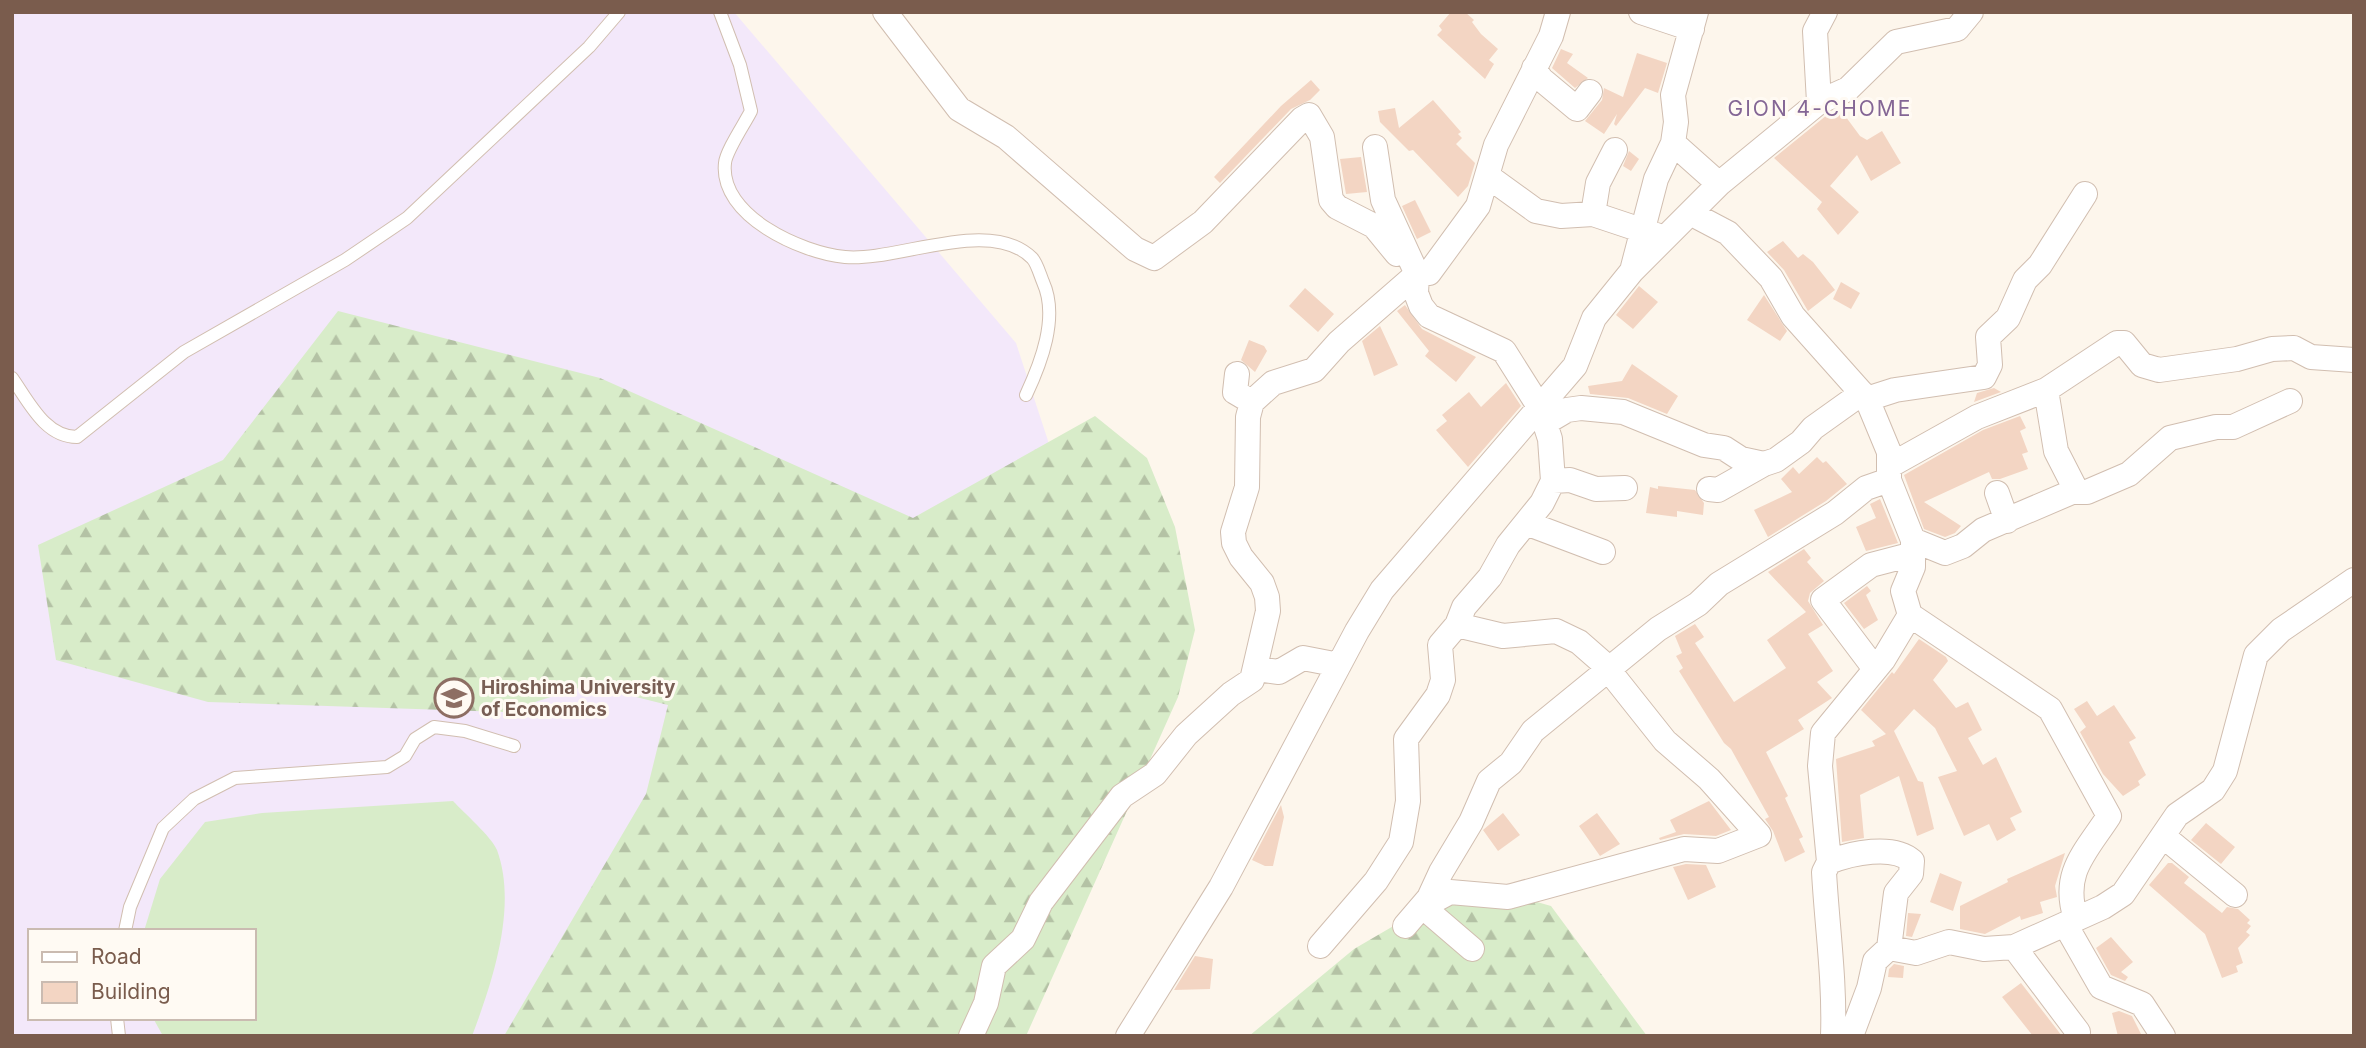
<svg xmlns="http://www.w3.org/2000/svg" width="2366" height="1048" font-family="Inter,sans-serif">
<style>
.education{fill:#f3e8fa;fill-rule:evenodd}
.forest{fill:url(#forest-firs)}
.garden{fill:#d8ecc9}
.building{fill:#f3d5c3}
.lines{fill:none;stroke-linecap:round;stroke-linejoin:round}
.lane-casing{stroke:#d1beb0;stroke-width:14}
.street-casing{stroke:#d1beb0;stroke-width:26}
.lane{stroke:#fff;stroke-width:12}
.street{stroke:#fff;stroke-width:24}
.labels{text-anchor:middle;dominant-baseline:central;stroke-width:6;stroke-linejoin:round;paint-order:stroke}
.education-label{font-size:19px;font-weight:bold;fill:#785e54;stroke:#fffaf3;text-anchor:start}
.neighbourhood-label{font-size:21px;letter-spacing:2px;fill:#846695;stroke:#fffaf3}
</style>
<defs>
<pattern id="forest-firs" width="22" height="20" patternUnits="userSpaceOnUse" patternTransform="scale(1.75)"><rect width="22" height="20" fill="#d8ecc9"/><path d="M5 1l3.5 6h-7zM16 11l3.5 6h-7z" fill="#b4c2a5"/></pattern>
</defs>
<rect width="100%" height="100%" fill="#fdf6ec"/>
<path class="education" d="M12 12H734L1016 343 1070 508 572 1036H12ZM30 931H254V1018H30Z"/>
<path class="forest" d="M338 311 600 378 913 518 1095 416 1147 458 1175 527 1195 630 1178 697 1026 1036H504L646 794 668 705 588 685 504 712 208 702 56 660 38 545 223 460Z
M1484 887 1551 906 1647 1036H1249L1354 949 1426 907Z"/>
<path class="garden" d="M453 801C464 813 491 836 497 850 518 907 492 983 472 1036H163L153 1018H254V931H144L160 879 205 822 262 813Z"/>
<path class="building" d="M1451 12H1465L1474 20 1472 22 1481 34 1498 49 1489 60 1494 64 1485 79 1437 35 1442 30 1439 26Z
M1561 49 1573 54 1567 63 1588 78 1575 88 1552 68Z
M1637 53 1667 63 1658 93 1645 88 1616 126 1614 124 1617 114 1604 134 1585 121 1602 100 1604 88 1623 97Z
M1311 80 1320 90 1310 100 1291 109 1220 183 1214 177 1281 106Z
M1433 100 1461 132 1458 134 1462 138 1456 144 1475 163 1468 186 1458 197 1413 150 1409 151 1380 122 1378 111 1395 108 1399 128Z
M1840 109 1860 136 1867 140 1882 131 1901 163 1871 181 1857 155 1830 186 1859 212 1838 235 1817 209 1822 202 1774 158 1827 115Z
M1629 151 1639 159 1631 171 1623 166Z
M1361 157 1367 192 1346 194 1340 159Z
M1415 200 1431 232 1417 239 1402 206Z
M1783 241 1798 258 1803 254 1813 262 1835 290 1808 311 1784 270 1767 252Z
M1841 282 1860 293 1851 309 1833 299Z
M1639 286 1658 302 1633 329 1616 315Z
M1305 288 1334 314 1318 332 1289 306Z
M1764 295 1787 331 1780 341 1747 320Z
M1405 305 1422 329 1476 357 1456 382 1425 356 1429 351 1397 311Z
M1380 326 1398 365 1374 376 1362 341Z
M1249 340 1264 346 1267 351 1255 372 1241 360Z
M1632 364 1678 396 1667 414 1628 398 1590 394 1588 386 1622 381Z
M1506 383 1521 406 1468 467 1436 430 1447 421 1442 415 1469 392 1481 407Z
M1994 388 2001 392 1974 402 1977 393Z
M2020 416 2026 428 2020 431 2028 452 2022 454 2028 469 2000 479H1992L1989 472 1924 502 1961 526 1955 533 1945 537 1924 529 1904 475 1983 430Z
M1817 457 1823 463 1826 461 1847 484 1826 501 1768 537 1754 510 1792 492 1781 479 1793 467 1799 474Z
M1658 486 1695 490 1704 503 1703 515 1677 511V517L1646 513 1650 487 1658 489Z
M1880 499 1898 543 1866 551 1856 527 1876 518 1870 504Z
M1804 549 1811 558 1807 562 1824 581 1810 593 1808 601 1823 625 1808 634 1833 671 1817 682 1832 698 1798 720 1804 729 1766 752 1788 796 1785 798 1803 837 1799 839 1805 852 1785 862 1773 831 1765 819 1769 817 1731 749 1724 743 1679 671 1683 668 1676 656 1682 653 1675 636 1695 624 1704 637 1695 643 1734 702 1786 668 1767 640 1806 612 1768 572Z
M1867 586 1871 591 1866 595 1878 620 1864 629 1844 603Z
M1919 639 1946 657 1948 661 1933 680 1956 708 1968 702 1982 730 1968 738 1983 765 1996 757 2022 812 2010 818 2016 830 1997 841 1989 824 1964 836 1938 777 1957 771 1935 728 1914 709 1894 731 1918 781 1923 782 1934 829 1917 836 1899 776 1860 795 1864 838 1842 842 1836 759 1875 746 1872 741 1886 734 1861 710 1892 672 1894 674Z
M2087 701 2097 716 2114 705 2136 738 2129 742 2146 775 2138 781 2140 785 2123 796 2103 774 2080 732 2086 727 2074 709Z
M1709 801 1731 830 1716 836 1684 834 1660 840 1659 838 1676 832 1670 820Z
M1281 805 1284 817 1273 866H1265L1252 860Z
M1503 813 1520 835 1498 851 1483 830Z
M1597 813 1620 844 1600 856 1579 826Z
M2206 823 2235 847 2221 864 2191 840Z
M2065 853 2055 886 2057 897 2040 902 2043 913 2021 920 2020 916 1985 934 1960 929V906L2008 882 2007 879Z
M2168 863H2172L2189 877 2184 883 2222 913 2227 907 2238 909 2250 920 2247 923 2251 926 2246 932 2250 935 2238 948 2243 963 2236 966 2238 972 2222 978 2205 934 2149 885Z
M1686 864 1706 865 1716 887 1688 900 1673 867Z
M1940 873 1962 882 1953 911 1930 902Z
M1908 913 1921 914 1912 937 1906 936Z
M2111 937 2133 962 2121 972 2128 977 2125 981 2111 975 2096 948Z
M1195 956 1213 959 1210 989 1174 990Z
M1894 964 1904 966 1903 978 1888 977 1889 969Z
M2021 983 2062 1036H2033L2002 997Z
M2119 1011 2132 1016 2142 1036H2118L2112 1013Z"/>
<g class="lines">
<g class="lane-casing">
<path id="lane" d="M720 12 740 65 751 111C745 123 726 151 725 163 719 216 802 253 845 257 897 262 990 216 1032 258 1037 263 1040 275 1043 282 1059 317 1041 363 1026 395
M12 378C29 402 45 437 77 437L184 352 345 260 407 218 589 47 619 12
M125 931 130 907 163 828 194 799 235 778 387 767 405 756 415 739 434 727 465 731 514 746
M117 1018 119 1036"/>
</g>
<g class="street-casing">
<path id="street" d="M885 12 959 109 1006 137 1135 249 1154 258 1203 222 1302 119 1309 115 1322 137 1331 200 1337 207 1374 226 1397 254
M1641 12 1692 29
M1534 68 1541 79 1577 109 1590 92
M1819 102 1815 31 1825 12
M1673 143 1719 184
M1489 177 1536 211 1561 216 1593 214 1659 236
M1593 214 1598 183 1615 150
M1692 214 1728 233 1771 278 1793 316 1867 399 1889 452V480L1913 540V567L1903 591 1910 615 2050 709 2109 816C2085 853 2061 873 2076 919
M1633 267 1656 179 1673 143 1676 122 1673 95 1696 12
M1237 374 1235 392 1252 402
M2046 390 2056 451 2077 492
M1867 399 1895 390 1984 377 1990 365 1988 337 2008 318 2025 280 2040 265 2085 194
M1545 423 1567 410 1581 408 1623 412 1704 445 1724 448 1741 459 1764 464 1776 460 1801 442 1813 428 1862 393
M1891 465 1977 417 2046 390 2117 343H2124L2142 365 2159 370 2237 359 2272 349 2294 348 2311 357 2354 360
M1553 481 1570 480 1596 489 1625 488
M1709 489 1718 490 1764 464
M1997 493 2007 521
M1526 523 1603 552
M1913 540 1945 553 1963 546 1983 530 2072 492H2087L2129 474 2170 438 2216 427H2233L2290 401
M1257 669 1279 672 1303 658 1339 665
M1875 669 1823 600 1871 565 1913 554
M2163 836 2235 895
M1829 862C1851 853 1893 844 1912 861L1911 874 1896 893 1889 948 1875 961 1869 988 1851 1036
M1429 898 1437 899 1450 892 1508 897 1684 849 1718 851 1759 835 1709 779 1665 741 1603 663 1579 642 1556 631 1503 636 1457 625
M1423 907 1472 949
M2065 924 2101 987 2142 1004 2163 1036
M1405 926 1429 898 1441 872 1471 822 1489 781 1511 763 1533 731 1658 629 1698 604 1719 584 1835 513 1866 488 1889 480
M1320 946 1376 881 1401 842 1408 801 1406 739 1438 695 1443 680 1440 645 1457 625 1464 607 1490 577 1508 545 1542 503 1553 481 1550 439 1540 408 1504 351 1429 316 1421 306 1416 293 1417 274 1383 200 1375 147
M2014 947 2078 1032
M1889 948 1916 953 1949 942 1984 949 2014 947 2103 907 2123 894 2177 815 2213 790 2225 771 2256 655 2281 630 2354 580
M971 1036 986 1003 994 966 1023 939 1041 902 1122 796 1155 774 1186 735 1231 694 1252 680 1268 611 1267 597 1262 583 1241 557 1234 543 1233 532 1247 487 1248 417 1252 402 1273 383 1314 370 1339 342 1417 274 1429 273 1478 206 1496 145 1551 36 1558 12
M1128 1036 1221 887 1357 631 1382 590 1575 366 1594 318 1632 271 1719 184 1819 102 1848 89 1896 42 1957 29 1971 12
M1833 1036C1835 981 1827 926 1824 872L1829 862 1820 766 1823 733 1883 660 1910 615"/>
</g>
<use href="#lane" class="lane"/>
<use href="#street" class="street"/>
</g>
<defs>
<g id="university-ring" transform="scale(2.0125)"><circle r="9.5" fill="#fffaf3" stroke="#8d6e63" stroke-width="1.5"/><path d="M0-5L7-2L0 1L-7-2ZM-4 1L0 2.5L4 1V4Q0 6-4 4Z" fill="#8d6e63"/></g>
</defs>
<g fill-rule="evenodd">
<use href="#university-ring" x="454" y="698"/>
</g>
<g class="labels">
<g class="education-label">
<text x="481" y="687">Hiroshima University<tspan x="481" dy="22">of Economics</tspan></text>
</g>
<g class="neighbourhood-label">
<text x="1820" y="108">GION 4-CHOME</text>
</g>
</g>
<rect width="2366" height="1048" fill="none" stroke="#7a5c4d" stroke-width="28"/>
<rect x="28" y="929" width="228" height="91" fill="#fffaf3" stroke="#cabbb1" stroke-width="2"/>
<rect x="42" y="952" width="35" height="10" fill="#ffffff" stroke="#cabbb1" stroke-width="2"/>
<text x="91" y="964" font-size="21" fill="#7a5c4d">Road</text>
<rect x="42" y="982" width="35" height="21" fill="#f3d5c3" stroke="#cabbb1" stroke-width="2"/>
<text x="91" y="999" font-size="21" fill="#7a5c4d">Building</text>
</svg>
